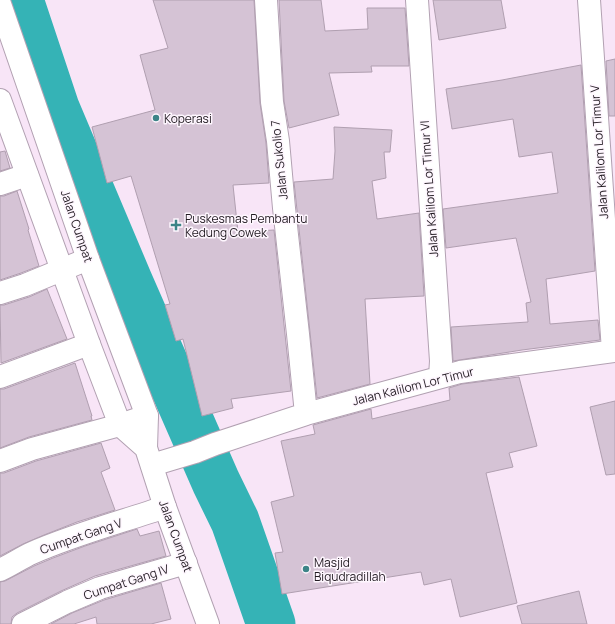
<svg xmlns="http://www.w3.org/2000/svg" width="615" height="624" font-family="Manrope,sans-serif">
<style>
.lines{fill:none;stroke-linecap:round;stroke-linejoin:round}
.river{stroke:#35b3b6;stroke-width:49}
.building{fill:#d5c3d5;stroke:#b09fb0}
.minor-casing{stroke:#b2a1b2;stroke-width:24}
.major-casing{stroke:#b2a1b2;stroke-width:24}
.minor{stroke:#fff;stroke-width:22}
.major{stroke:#fff;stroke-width:22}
.poi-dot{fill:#3c8487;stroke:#fef6fe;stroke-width:1.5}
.labels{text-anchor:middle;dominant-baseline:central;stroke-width:3;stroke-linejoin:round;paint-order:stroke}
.poi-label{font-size:12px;fill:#221b22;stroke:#fef6fe;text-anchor:start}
.street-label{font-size:12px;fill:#221b22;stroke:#fef6fe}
</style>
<rect width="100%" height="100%" fill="#f8e5f7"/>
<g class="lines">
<path class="river" d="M19 0 55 108 128 281 216 482 235 521 271 624"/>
</g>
<path class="building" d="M153 0H254L260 103 266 143 269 183 233 185 238 232 274 230 291 391 231 399 233 408 202 416 183 339 176 341 165 305 170 304 131 176 107 183 92 127 155 110 140 55 168 48Z
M279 0H321L325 31 368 29 367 8H405L409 66H371L372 72 329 73 339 115 289 128 284 101Z
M433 0H501L506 28 439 40Z
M615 59V116H609L606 61Z
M581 65 595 271 546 279 550 324 598 320 600 340 522 350 453 361 451 327 528 322 526 303 531 302 516 238 446 248 443 209 558 193 552 152 519 157 513 119 452 129 446 89 502 80Z
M334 127 392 130 390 152H384L386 178 372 181 377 219 419 213 424 296 365 299 370 384 317 398 294 182 333 179 335 151Z
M5 151 10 168 0 171V152Z
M17 191 29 229 28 230 39 266 21 273 0 280V196H4Z
M47 289 67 339 1 363 0 305H4L29 297Z
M75 363 92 416H91L92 420 29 437 0 448V389H4Z
M519 377 537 446 509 453 513 467 486 473 517 603 460 617 451 579 424 585 421 572 282 594 275 553 283 552 271 502 294 496 281 441 315 434 313 425 371 409 372 419 450 400 449 388 462 384Z
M615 401V474L606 475 590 407Z
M101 443 110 468 101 472 115 510 77 522 44 535 23 544 0 556V473H4L36 461Z
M137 529 140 536 159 531 166 556 95 576 61 591 17 613 12 617 11 624H0V582L5 581 34 566 53 558 85 546Z
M161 583 171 619 151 624H97L96 617 74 624H51L72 613 104 600Z
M579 591 587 624H522L517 606Z"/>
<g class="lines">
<g class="minor-casing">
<path id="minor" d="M266 0 272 102 278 141 284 208 298 334 306 414
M417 0 441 361 440 377
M589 0 613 351
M0 184 27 175
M0 293 25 285 88 259
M0 377 89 344
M0 461 32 449 120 425 147 416
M152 465 195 452 215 444 306 414 460 372 615 351
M0 570C11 565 21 558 32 553 75 534 121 522 165 507
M23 624 67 602 100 588 186 563"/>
</g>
<g class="major-casing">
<path id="major" d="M0 4 88 259 147 416 146 448 165 507 208 624
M0 100 89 344 120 425 146 448"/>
</g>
<use href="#minor" class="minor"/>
<use href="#major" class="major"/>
</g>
<g class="poi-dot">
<circle cx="156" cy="118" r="4"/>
<path d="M174 219h4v4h4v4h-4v4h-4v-4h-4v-4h4z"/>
<circle cx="306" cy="569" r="4"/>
</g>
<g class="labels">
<g class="poi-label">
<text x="164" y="118">Koperasi</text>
<text x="185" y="218">Puskesmas Pembantu<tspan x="185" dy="14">Kedung Cowek</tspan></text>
<text x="314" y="562">Masjid<tspan x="314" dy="14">Biqudradillah</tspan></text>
</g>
<g class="street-label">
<text transform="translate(599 152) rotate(-94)">Jalan Kalilom Lor Timur V</text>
<text transform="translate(279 160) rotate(-96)">Jalan Sukolio 7</text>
<text transform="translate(429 189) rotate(-94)">Jalan Kalilom Lor Timur VI</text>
<text transform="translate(77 226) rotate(71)">Jalan Cumpat</text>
<text transform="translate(413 386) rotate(-14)">Jalan Kalilom Lor Timur</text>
<text transform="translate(81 536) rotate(-19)">Cumpat Gang V</text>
<text transform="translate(176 536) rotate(70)">Jalan Cumpat</text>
<text transform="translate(126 582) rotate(-18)">Cumpat Gang IV</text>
</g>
</g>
</svg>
